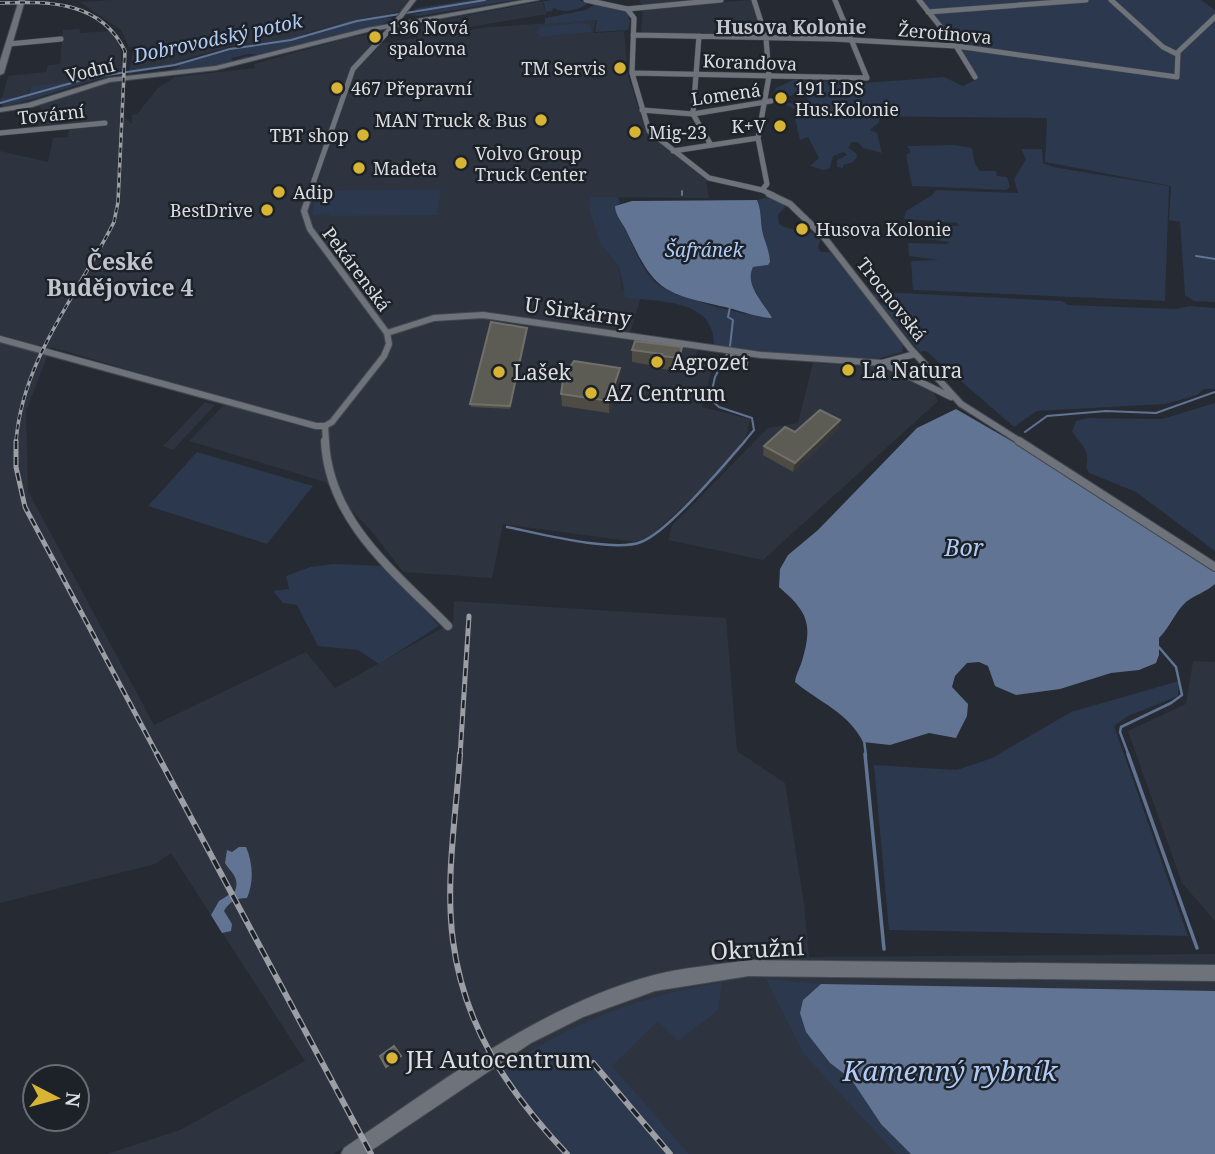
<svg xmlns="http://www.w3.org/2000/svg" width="1215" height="1154" font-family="'Noto Serif',serif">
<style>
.built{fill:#2d3440}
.green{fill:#2b384d}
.water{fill:#617494}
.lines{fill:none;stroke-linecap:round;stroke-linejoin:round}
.stream-far2{stroke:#617494;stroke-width:2}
.stream-far1{stroke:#617494;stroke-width:2.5}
.stream{stroke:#617494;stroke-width:3.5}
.minor-far2-casing{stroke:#44484d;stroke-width:6}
.minor-far1-casing{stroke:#44484d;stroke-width:8}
.minor-casing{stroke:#44484d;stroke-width:10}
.tertiary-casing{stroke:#44484d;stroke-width:2}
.secondary-casing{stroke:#44484d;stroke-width:2}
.minor-far2{stroke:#6d727b;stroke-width:5}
.minor-far1{stroke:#6d727b;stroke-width:6}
.minor{stroke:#6d727b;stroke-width:8}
.tertiary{fill:#6d727b;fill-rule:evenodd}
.secondary{fill:#6d727b;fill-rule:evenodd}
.rail-far2-casing{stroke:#9b9ea4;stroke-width:3.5}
.rail-far1-casing{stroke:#9b9ea4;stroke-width:5}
.rail-casing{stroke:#9b9ea4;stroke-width:6}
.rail-far2{stroke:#1d2128;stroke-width:2;stroke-dasharray:5;stroke-linecap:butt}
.rail-far1{stroke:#1d2128;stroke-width:2.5;stroke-dasharray:8;stroke-linecap:butt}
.rail{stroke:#1d2128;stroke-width:3.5;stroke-dasharray:10;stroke-linecap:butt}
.wall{fill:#4d4b43}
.shaded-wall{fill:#373735}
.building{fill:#5c5b54;stroke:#706f6a;stroke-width:2}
.poi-dot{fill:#d7b434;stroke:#1d2128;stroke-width:2.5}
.labels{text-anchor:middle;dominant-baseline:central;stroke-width:5;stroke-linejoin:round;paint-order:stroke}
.far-poi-label{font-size:18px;fill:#dadde2;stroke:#1d2128;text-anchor:start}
.far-street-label{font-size:18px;fill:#dadde2;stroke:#1d2128}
.far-neighbourhood-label{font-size:19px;font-weight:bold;fill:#bfc4ce;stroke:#1d2128}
.far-water-label{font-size:19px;font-style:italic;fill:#b1cbf7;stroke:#1d2128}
.street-label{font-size:21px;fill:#dadde2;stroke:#1d2128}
.poi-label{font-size:21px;fill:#dadde2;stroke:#1d2128;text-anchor:start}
.far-district-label{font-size:23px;font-weight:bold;fill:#bfc4ce;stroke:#1d2128}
.water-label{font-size:23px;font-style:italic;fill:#b1cbf7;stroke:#1d2128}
.near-street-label{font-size:24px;fill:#dadde2;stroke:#1d2128}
.near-poi-label{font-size:24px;fill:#dadde2;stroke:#1d2128;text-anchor:start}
.near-water-label{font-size:28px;font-style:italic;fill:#b1cbf7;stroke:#1d2128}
</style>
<rect width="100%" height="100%" fill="#262a32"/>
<path class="built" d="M110 0H408L400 12 350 20 288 39 231 46 172 63 130 69 134 47H129L121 30 80 2Z
M639 0H695L697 4 752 0 762 37 641 32 643 7Z
M542 2 547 14 445 31 438 22Z
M596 20 593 33 624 31 628 76 646 132 706 179 709 198 590 197 601 245 619 267 622 289 641 297 628 340 698 350 694 360 713 364 702 407 750 419 746 437 723 471 648 538 635 542 503 524 492 578 403 572 374 534 325 482 189 441 222 407 235 401 51 347 26 411 28 491 154 725 306 652 335 688 453 622 454 601 726 618 737 751 785 783 804 903 809 957 1215 954V1154H358L351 1143 333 1154H107L180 1130 305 1061 171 853 155 864 0 903V151L48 162 53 138 68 137 69 125 38 126 42 110 38 105 110 81 122 80 120 118H125L132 124V115L137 114 158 88 175 77 255 68 254 64 348 38 369 34 378 38 375 42 383 43 418 38 417 35 403 37V30L436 23 443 31 431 32 433 36 489 27Z
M80 29 79 33 109 31 120 44 122 70 91 74 63 83 30 87 27 95 2 98 8 76 46 72 48 65 60 64 63 30Z
M813 363 880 366 932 390 938 401 763 560 668 540 672 526 768 428 798 423Z
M205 402 215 405 173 450 163 446Z
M1193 661 1215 662V921L1182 883 1128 731 1186 704Z"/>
<path class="green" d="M469 0H515L419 16 409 15 423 12 412 9Z
M551 0H579L588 3C580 10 562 14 554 8L552 11 546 12 544 3 407 26Z
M920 0H1201L1215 10V258L1194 257 1215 260V302L1194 301 1185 295 1180 222 1169 220 1171 186 1045 162 1047 118 835 116 833 117 880 116 879 122 870 130 877 133 882 153 863 148 858 142H852L848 148 856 153 857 157 853 162 843 165V168L837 167V160L847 155 844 152 833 156 830 168 824 170 810 166 819 158 808 137 800 140 795 118 805 115 781 102 808 106V99L799 92 788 97 774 96 776 88 793 80 864 83 944 77 963 86 977 79Z
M595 4 626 11 630 21 628 30 595 32 597 20 545 24V18L586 10Z
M399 12 381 16 393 19 381 25 335 35 249 59 259 55 249 54 231 58 233 61 247 56 249 58 211 67 160 73 200 67 169 70 180 67 178 65 129 74 130 69 195 59 187 62 236 49 217 50 305 34 311 38 307 34 350 20Z
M578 23 590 25 592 32 534 37 540 36 536 32 540 27Z
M123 71V74C81 80 47 98 4 106L1 103 14 100 0 102 1 98 28 95 31 86 66 82Z
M954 145 972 148 975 164 980 171H996L997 176 1007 177 1010 187 1006 190 912 186 906 155 911 152 907 146Z
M1021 149H1042L1043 163 1053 167 1169 186 1165 301 913 290 911 261 938 260 909 256 908 243 946 244 950 242 907 237 900 234V228L925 224 959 226 957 223 904 219 906 211 932 195 936 190 1018 193 1014 179 1026 159Z
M441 189 437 215 329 216V213L312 216 315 191Z
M590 197H618L620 203 615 206C615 215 622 222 626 230 634 248 644 275 660 286 677 298 751 317 771 318 765 302 744 285 753 267L768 265C769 247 766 247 763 232 760 221 762 210 757 200L765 198 782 201 785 207 778 215 779 224C794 234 809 224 820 240L818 248 821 252H830L903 344 902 352 877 359 815 355 811 357 714 345C714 298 660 303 625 297L619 267 601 245 589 209Z
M880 292 1062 301 1068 305 1176 309 1189 306 1215 308V389H1204L1197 395 1166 404 1037 411 1014 427 926 351 920 352 880 303 888 301 875 298 871 294Z
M1215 403V551L1136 492 1089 473 1086 467C1091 450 1080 444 1072 431L1076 421 1088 418 1162 419Z
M197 452 313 486 267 544 148 506Z
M334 564 386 566 439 626 379 664 358 650 318 646 297 605 283 603 273 591 289 589 286 576 310 567Z
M1179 681 1178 696 1128 716 1114 726 1188 936 889 930 874 765 957 770 992 758 1071 712Z
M766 979 821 984 803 1000 830 1063 851 1079 881 1124 911 1154H896L804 1054Z
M722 982 718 1010 678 1041 658 1021 612 1066 689 1154H560L501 1070C571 1022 638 997 722 982Z"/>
<path class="water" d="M757 200C762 211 760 222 763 234 766 245 769 249 770 262L768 265 753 267C744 285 764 303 772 318 754 317 742 311 725 307 661 293 654 290 626 230 622 222 615 215 615 206L632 201Z
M956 409 1015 443 1215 571V584C1206 592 1195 595 1186 602 1175 612 1170 627 1159 638V655L1156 663 1139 670 1111 673 1060 689 1016 695 995 686 988 666 979 662 967 663 955 676 952 687 968 704 967 716 956 738 929 733 890 745 863 742C849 713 819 702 795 682 796 674 800 668 802 661 813 624 808 612 779 587L780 569 788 555 818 530 917 428Z
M239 847H246C253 863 254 882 247 898 236 898 229 902 224 911L232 924 231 931 222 933 211 915 219 901 235 891C240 877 231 873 225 863L227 850 232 852Z
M821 984 1215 991V1154H911L881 1124 851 1079 830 1063 806 1032 800 1013 803 1000Z"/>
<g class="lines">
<path class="stream-far2" d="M0 103 93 77 175 65 230 49 291 40 357 21 485 0
M682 191V195
M1196 256 1215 259
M730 307 728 317 733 320 730 346
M727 354 715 377 710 399 719 407 752 418 754 430 744 442
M1025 432 1047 416 1106 411 1156 413 1215 392"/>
<path class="stream-far1" d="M507 527C537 533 614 553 641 542 668 532 725 464 745 441
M864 740 866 756
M1129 756 1120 732 1121 727 1171 703 1182 695 1176 667 1157 645"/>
<path class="stream" d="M865 754 884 949
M1128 754 1197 948"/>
<g class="minor-far2-casing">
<path id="minor-far2" d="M586 0 627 9 721 0
M754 0 766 38 769 76 758 138 767 184 762 190
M919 0 956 46 975 77
M1111 0 1163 47 1177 54
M627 9 634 18 632 73 649 131 709 178 762 190 773 195
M928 12 1086 0
M633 35 834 39 956 46 1177 77 1178 52 1215 17
M699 36 693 114 711 145
M9 44 61 39
M632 73 867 78 835 0
M642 110 693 114 771 101
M0 133 105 123
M673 151 758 138
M309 195 353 69 394 25"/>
</g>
<g class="minor-far1-casing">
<path id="minor-far1" d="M310 194 304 211 310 229 387 333
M769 194 790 204 823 236 910 348 961 404 1021 442
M387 333 434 318 483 315 761 355 882 363 951 397
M0 339 316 426H325L332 422 384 356 389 344 387 333
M882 363 915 354
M325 426 326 442"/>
</g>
<g class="minor-casing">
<path id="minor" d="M325 441C329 522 395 572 448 626
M1019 441 1215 567"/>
</g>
<g class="tertiary-casing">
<path id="tertiary" d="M410 0H416L396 26H392L391 25Z"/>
</g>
<g class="secondary-casing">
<path id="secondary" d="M19 0H25L4 73 0 75V61Z
M524 0H539L367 32 216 70 110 82 32 107 0 112V108L28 103 109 78 216 66 367 28Z
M749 960 1215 965V981L749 976 655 991 583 1017 531 1043 366 1154H341L344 1148C442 1082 538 1006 654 975 685 967 718 965 749 960Z"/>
</g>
<use href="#minor-far2" class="minor-far2"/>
<use href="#minor-far1" class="minor-far1"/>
<use href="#minor" class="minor"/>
<use href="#tertiary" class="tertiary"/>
<use href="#secondary" class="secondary"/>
<g class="rail-far2-casing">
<path id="rail-far2" d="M0 3C49 1 101 1 125 51L118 202 114 222C78 294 22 360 16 442"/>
</g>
<g class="rail-far1-casing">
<path id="rail-far1" d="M16 441V467L25 507 158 756
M460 756 469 616"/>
</g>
<g class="rail-casing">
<path id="rail" d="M157 754 371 1154
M460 754C456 816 445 880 453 941 464 1027 509 1093 567 1154
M593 1063 670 1154"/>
</g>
<use href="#rail-far2" class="rail-far2"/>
<use href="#rail-far1" class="rail-far1"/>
<use href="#rail" class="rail"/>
</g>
<path class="wall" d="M527 328 510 409 471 407 470 404Z
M682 347V360L679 370 661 369V367L632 362V350Z
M731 355 748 357 746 371 729 369Z
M620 368V381L609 413 562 406 561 394 566 379V373Z
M840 420 838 429 793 472 763 455 764 446 795 432Z"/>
<path class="shaded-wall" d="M527 328V331L510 409V406Z
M682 347V360L679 370V358Z
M620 368V381L609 413V401Z
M840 420 838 429 793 472 795 463Z
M401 1056 402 1058 387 1069 386 1067Z"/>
<path class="building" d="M491 322 527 328 510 406 470 404Z
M635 341 682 347 679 358 661 356 662 354 632 350Z
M731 355 748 357 747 365 730 363Z
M574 361 620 368 609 401 561 394 563 380 571 377 566 373Z
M820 410 840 420 795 463 764 446 785 427 795 432Z
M394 1046 401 1056 386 1067 380 1056Z"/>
<g class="poi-dot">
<circle cx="375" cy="37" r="7"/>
<circle cx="620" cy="68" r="7"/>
<circle cx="337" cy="88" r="7"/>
<circle cx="781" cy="98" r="7"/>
<circle cx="541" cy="120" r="7"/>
<circle cx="780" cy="126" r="7"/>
<circle cx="635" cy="132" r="7"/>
<circle cx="363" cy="135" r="7"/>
<circle cx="461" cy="163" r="7"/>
<circle cx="359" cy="168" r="7"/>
<circle cx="279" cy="192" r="7"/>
<circle cx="267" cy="210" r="7"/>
<circle cx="802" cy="229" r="7"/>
<circle cx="657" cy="362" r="7"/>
<circle cx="848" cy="370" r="7"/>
<circle cx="499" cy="372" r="7"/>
<circle cx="591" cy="393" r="7"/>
<circle cx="392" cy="1058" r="7"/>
</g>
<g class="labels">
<g class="far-poi-label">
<text x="389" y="27">136 Nová<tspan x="389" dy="21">spalovna</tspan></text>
<text x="606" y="68" text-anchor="end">TM Servis</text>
<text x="351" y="88">467 Přepravní</text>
<text x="795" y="88">191 LDS<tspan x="795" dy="21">Hus.Kolonie</tspan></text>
<text x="527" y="120" text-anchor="end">MAN Truck &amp; Bus</text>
<text x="766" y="126" text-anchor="end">K+V</text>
<text x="649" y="132">Mig-23</text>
<text x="349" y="135" text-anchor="end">TBT shop</text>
<text x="475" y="153">Volvo Group<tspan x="475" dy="21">Truck Center</tspan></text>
<text x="373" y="168">Madeta</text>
<text x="293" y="192">Adip</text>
<text x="253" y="210" text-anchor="end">BestDrive</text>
<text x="816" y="229">Husova Kolonie</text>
</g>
<g class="far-street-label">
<text transform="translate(945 33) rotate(5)">Žerotínova</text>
<text transform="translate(750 62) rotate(2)">Korandova</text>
<text transform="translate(90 70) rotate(-14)">Vodní</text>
<text transform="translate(726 94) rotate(-8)">Lomená</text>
<text transform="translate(51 114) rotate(-6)">Tovární</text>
<text transform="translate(357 269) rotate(53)">Pekárenská</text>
<text transform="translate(892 299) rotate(52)">Trocnovská</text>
</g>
<g class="far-neighbourhood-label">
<text x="791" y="27">Husova Kolonie</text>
</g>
<g class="far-water-label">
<text transform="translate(218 38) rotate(-12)">Dobrovodský potok</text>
<text x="704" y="250">Šafránek</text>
</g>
<g class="street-label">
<text transform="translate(578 311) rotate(8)">U Sirkárny</text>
</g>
<g class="poi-label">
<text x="671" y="362">Agrozet</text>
<text x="862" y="370">La Natura</text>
<text x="513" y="372">Lašek</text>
<text x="605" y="393">AZ Centrum</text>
</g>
<g class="far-district-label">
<text x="120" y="261">České<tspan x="120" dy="26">Budějovice 4</tspan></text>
</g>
<g class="water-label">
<text x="964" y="547">Bor</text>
</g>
<g class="near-street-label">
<text transform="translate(757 948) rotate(-3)">Okružní</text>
</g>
<g class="near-poi-label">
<text x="406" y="1058">JH Autocentrum</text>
</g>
<g class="near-water-label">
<text x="950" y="1070">Kamenný rybník</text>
</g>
</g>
<g transform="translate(56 1098) rotate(96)"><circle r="33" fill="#1d2128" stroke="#696c72" stroke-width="2"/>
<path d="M0-5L12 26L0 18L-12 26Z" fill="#d7b434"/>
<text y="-10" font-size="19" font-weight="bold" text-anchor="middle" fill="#dadde2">N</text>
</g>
</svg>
